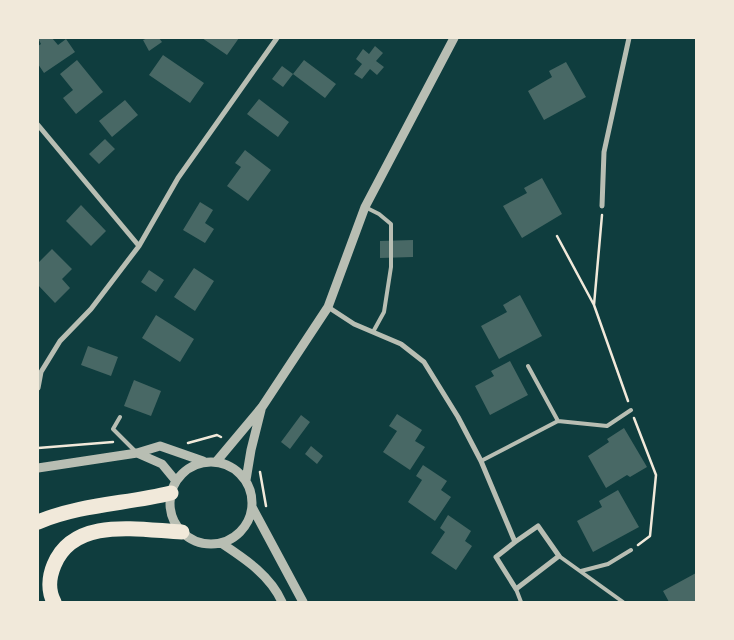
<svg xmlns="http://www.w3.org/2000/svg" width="734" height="640" font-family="Quicksand,sans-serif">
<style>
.building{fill:#486865}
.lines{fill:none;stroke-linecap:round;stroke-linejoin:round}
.path{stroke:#f1e9da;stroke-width:2.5}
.service{stroke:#b8beb3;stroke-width:4}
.minor{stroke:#b8beb3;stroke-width:5}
.tertiary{stroke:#b8beb3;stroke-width:9}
.motorway{stroke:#f1e9da;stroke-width:15}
</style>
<rect width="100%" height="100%" fill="#0f3d3e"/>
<path class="building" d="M38 38H52L58 45 66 39 75 52 44 73 38 64V46L41 44Z
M148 38H159L162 42 149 51 143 40Z
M202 38H239L227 55Z
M375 46 383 53 376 61 384 67 377 75 370 69 362 79 354 74 362 64 356 59 363 49 369 54Z
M163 55 204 83 190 103 149 75Z
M77 60 103 92 76 114 63 98 73 90 60 74Z
M304 60 336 84 325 98 293 74Z
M566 62 586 97 544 120 528 91 552 77 549 71Z
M282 66 293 74 283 87 272 79Z
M259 99 289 122 278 137 247 114Z
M125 100 138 115 112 137 99 121Z
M105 139 115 149 99 164 89 154Z
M245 150 271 170 248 201 227 186 241 167 235 163Z
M542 178 562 214 522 238 503 206 527 193 524 188Z
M200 202 213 210 205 223 214 229 205 243 183 230Z
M81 205 106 231 91 246 66 221Z
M413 240V257L380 258V241Z
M52 249 72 269 62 279 70 288 55 303 38 285V263Z
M194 268 214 281 195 311 174 297Z
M149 270 164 280 156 292 141 282Z
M520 295 542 336 499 359 481 326 507 312 503 305Z
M156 315 194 339 180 362 142 338Z
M88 346 118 357 111 376 81 365Z
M510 361 528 395 490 415 475 386 494 376 491 371Z
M134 380 161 391 151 416 124 406Z
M397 414 422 430 415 441 425 447 410 470 383 452 397 431 389 426Z
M301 415 310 422 290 449 281 442Z
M624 428 647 467 630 477 627 475 606 488 588 456 609 442 607 439Z
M311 446 323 456 317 464 305 454Z
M423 465 447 481 441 490 451 497 435 521 408 502 422 480 416 476Z
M618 490 639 527 593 552 577 521 602 507 599 501Z
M448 515 471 531 465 541 472 546 456 570 431 553 445 532 440 528Z
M696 573V602H669L663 591Z"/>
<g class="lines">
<path class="path" d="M602 215 594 305 628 401
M557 236 594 305
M634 418 656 475 650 536 638 545
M188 443 217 435 221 437
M38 448 113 442
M260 472 266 506"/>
<path class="service" d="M365 207 379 214 391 224V267L384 312 373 332
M528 366 558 421 607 426 631 410
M120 417 113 429 137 453
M481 461 558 421
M559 556 623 602
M581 571 608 564 631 550
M516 589 521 602"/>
<path class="minor" d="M38 125 139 246
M602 206 604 152 629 38
M328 307 354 324 401 344 424 362 458 417 481 461 515 542 496 557 516 589 559 556 538 526 515 542
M38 388 41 372 60 341 91 309 139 246 178 178 277 38"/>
<path class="tertiary" d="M137 453 162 464 176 481
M216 462 262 407 328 307 365 207 454 38
M170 503a41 41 0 1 1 82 0a41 41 0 1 1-82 0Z
M38 468 137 453 160 446 203 461
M246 480 251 450 261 410
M252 507 303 602
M221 543C245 559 270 575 282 602"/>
<path class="motorway" d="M38 522C81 504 126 504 171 493
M54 602C48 591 49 577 54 565 74 516 139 530 182 532"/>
</g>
<rect width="734" height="640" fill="none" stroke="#f1e9da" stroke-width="78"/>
</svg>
